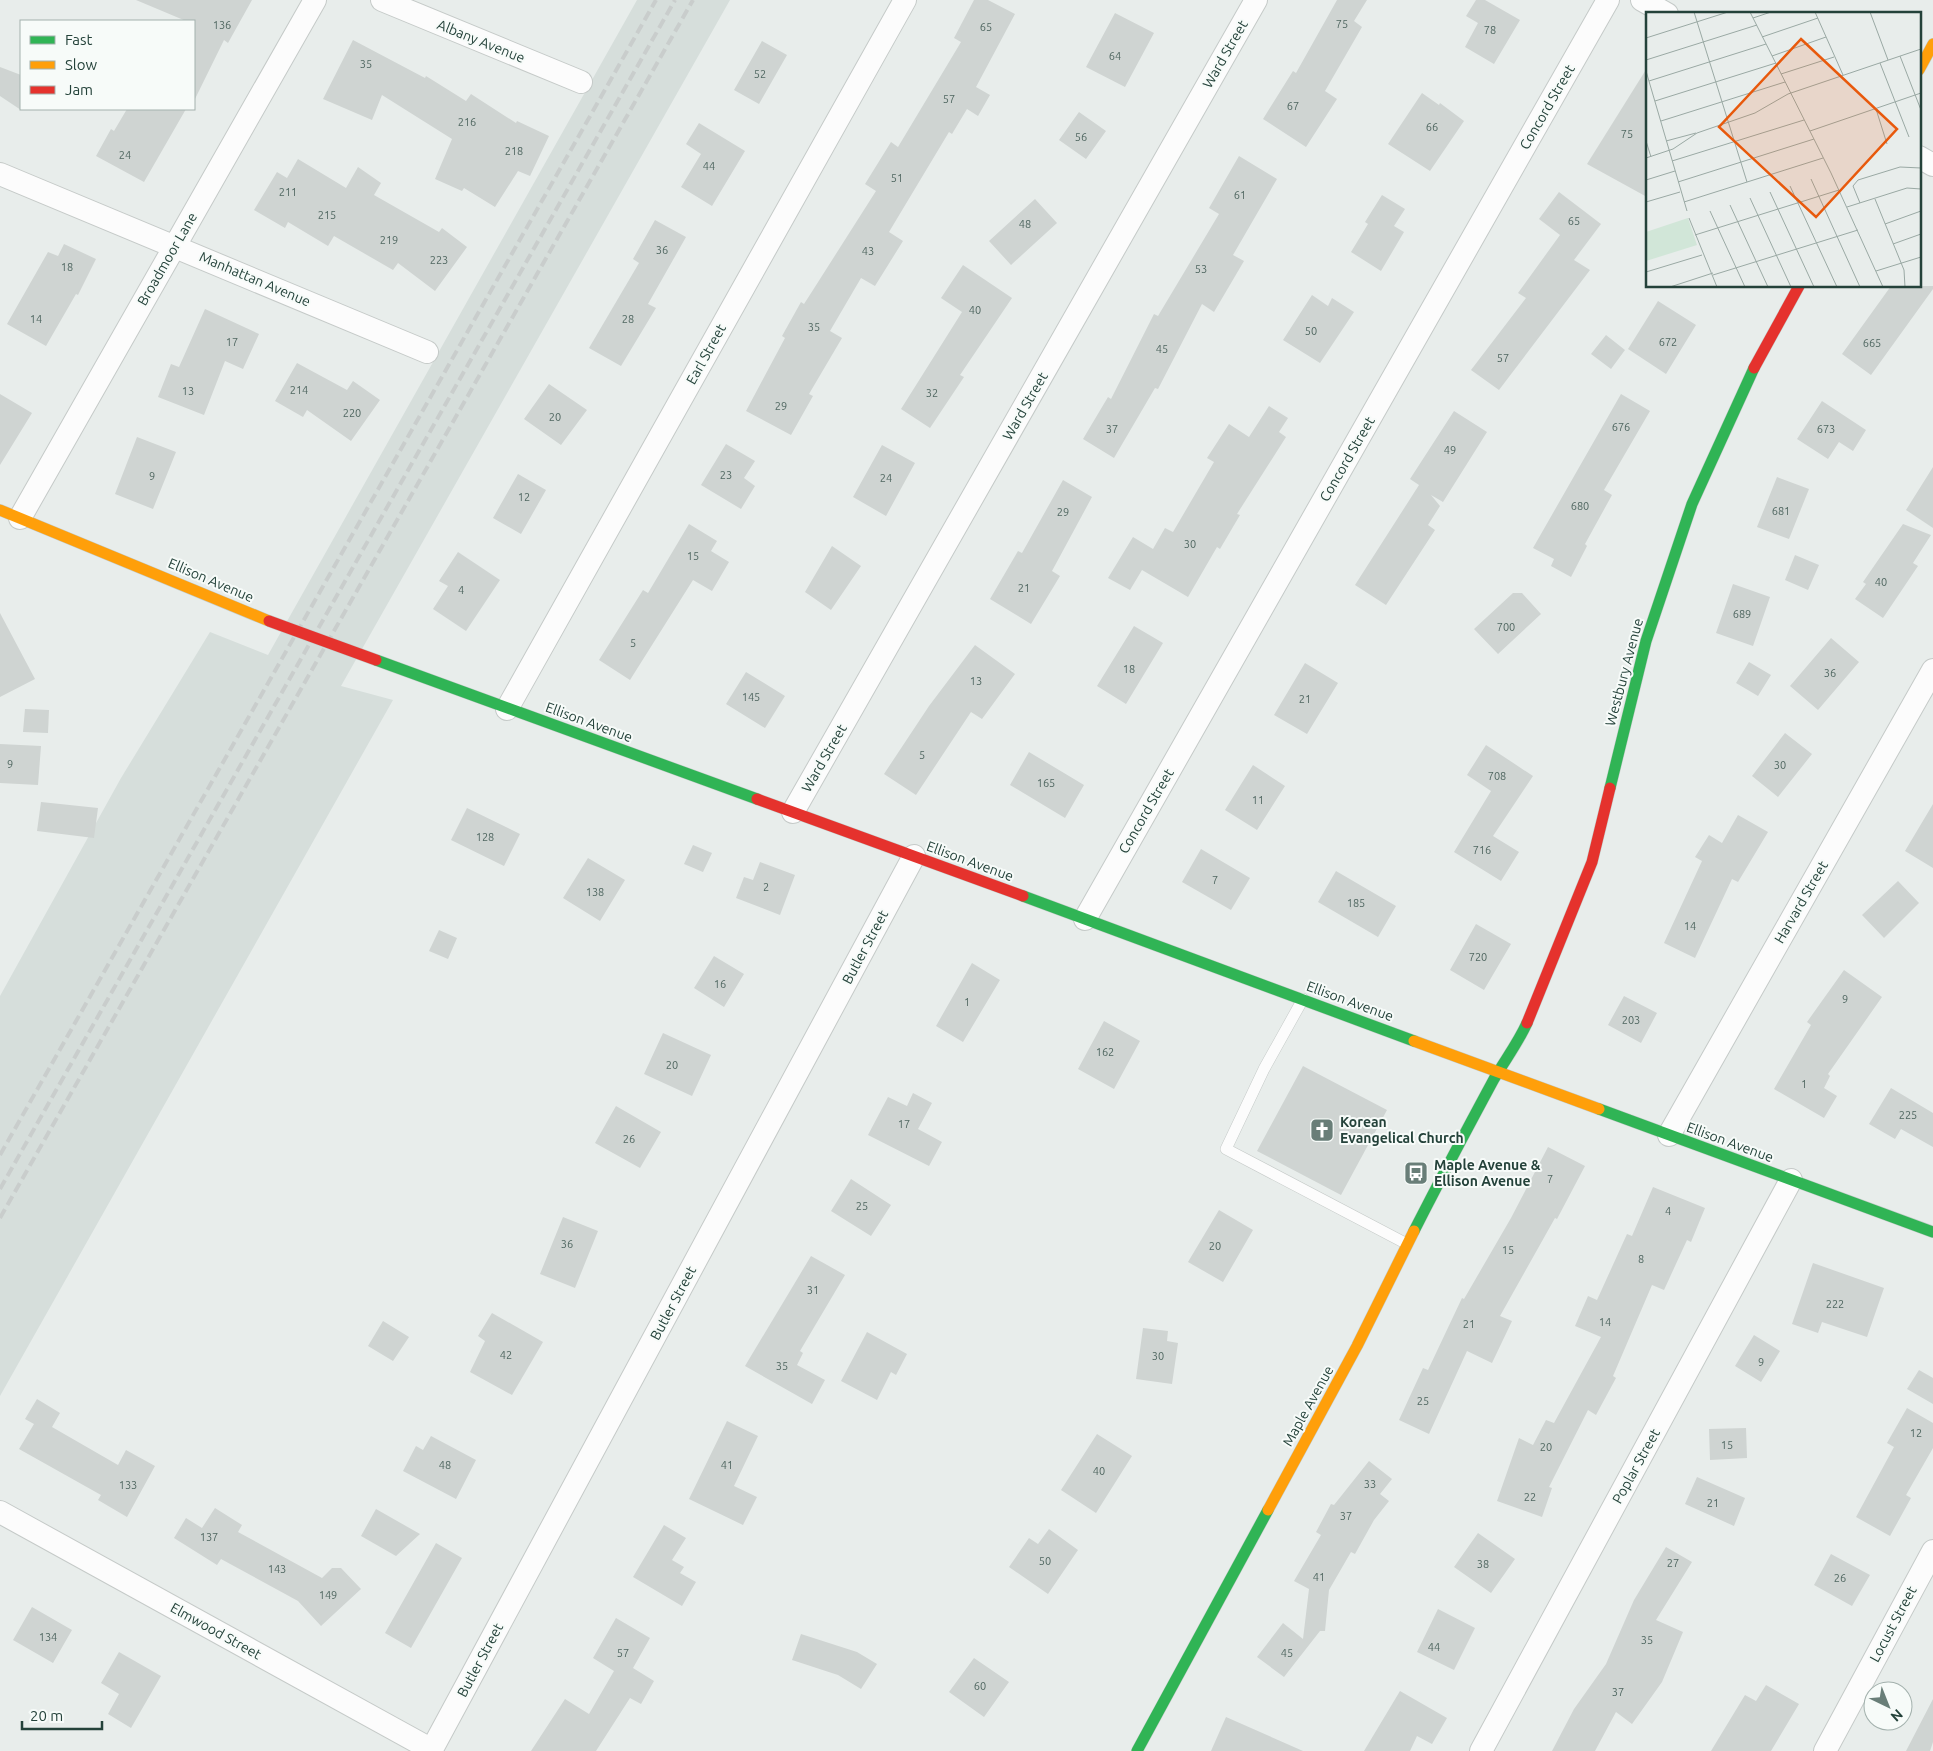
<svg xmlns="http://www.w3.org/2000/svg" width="1933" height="1751" font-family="Ubuntu,sans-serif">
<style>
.built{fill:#d6dedb}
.building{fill:#cfd4d2}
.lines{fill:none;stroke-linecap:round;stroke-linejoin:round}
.lane-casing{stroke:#c5cac8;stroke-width:12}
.street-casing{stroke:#c5cac8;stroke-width:24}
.fast-casing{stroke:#c3cbc8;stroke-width:12}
.slow-casing{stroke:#c3cbc8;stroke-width:12}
.jam-casing{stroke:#c3cbc8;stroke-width:12}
.lane{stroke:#fcfcfc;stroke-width:11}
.street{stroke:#fcfcfc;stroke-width:22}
.fast{stroke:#30b455;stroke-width:11}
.slow{stroke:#ff9f0a;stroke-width:11}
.jam{stroke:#e5322d;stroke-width:11}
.rail{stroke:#c9cdcc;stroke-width:4;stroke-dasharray:10 5;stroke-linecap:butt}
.jam-bridge-casing{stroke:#c3cbc8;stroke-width:12;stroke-linecap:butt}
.jam-bridge{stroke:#e5322d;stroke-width:11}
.labels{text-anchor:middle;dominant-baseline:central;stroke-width:4;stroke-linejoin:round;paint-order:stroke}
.number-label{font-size:11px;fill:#506761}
.street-label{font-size:14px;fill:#24423a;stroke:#f7fbf9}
.poi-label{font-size:14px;font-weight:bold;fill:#24423a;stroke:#f7fbf9;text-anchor:start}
.inset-road{fill:none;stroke:#9aa9a4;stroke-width:1}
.view{fill:#e8590c;fill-opacity:0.15;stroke:#e8590c;stroke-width:2.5}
.inset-edge{fill:none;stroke:#24423a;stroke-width:2.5}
</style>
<rect width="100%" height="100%" fill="#e8edeb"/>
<path class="built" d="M637 0H730L341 686 393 700 0 1396V996L121 778 210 632 268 655Z"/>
<path class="building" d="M136 0H252L228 43 224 40 194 101V21H186Z
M974 0H988L1015 14 976 87 990 95 978 116 967 109 952 134 949 132 889 232 903 241 875 286 861 278 830 331 842 338 809 394 813 396 791 435 746 411 785 338 782 336 801 302 804 304 813 290 876 191 865 184 891 142 898 147 961 42 954 38Z
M1337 0H1367L1354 21 1362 27 1325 91 1337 99 1306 147 1263 119 1293 71 1296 73Z
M1476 0H1485L1520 20 1494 64 1465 47 1478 23 1466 16Z
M1115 13 1154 33 1125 87 1086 67Z
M353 40 425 78 426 76 466 101 471 94 516 123 517 121 549 136 530 176 518 171 495 207 464 188 462 191 435 179 452 139 382 95 372 120 323 99Z
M762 41 787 55 759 104 734 90Z
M0 67 21 75V110L0 96Z
M1647 68V197L1587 164Z
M1422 93 1439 105 1440 103 1464 121 1430 171 1388 144Z
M127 109H186L144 182 96 156 111 129 114 131Z
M1079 112 1106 131 1086 159 1059 140Z
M699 123 745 151 712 206 681 187 701 154 686 144Z
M1239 156 1277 179 1233 255 1244 261 1214 312 1202 304 1158 389 1155 388 1114 458 1083 439 1108 397 1111 399 1154 314 1158 316 1219 214 1209 208Z
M298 159 346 188 358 167 381 183 374 195 439 232 442 228 467 247 435 291 398 263 393 270 334 236 328 246 288 222 285 228 254 210 277 172 287 178Z
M1559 192 1601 224 1574 260 1590 270 1499 390 1471 370 1526 298 1518 293 1560 235 1539 219Z
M1382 195 1405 209 1394 226 1404 232 1381 271 1351 252 1368 224 1365 222Z
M1035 199 1057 223 1011 265 989 241Z
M655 220 686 237 648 304 656 308 621 366 589 348 639 263 633 259Z
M64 244 96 259 78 295 76 294 46 346 7 324 48 252 58 256Z
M963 265 1012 298 960 375 964 377 930 428 901 409 962 312 941 298Z
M1891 286H1933V289L1871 375 1842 354Z
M1312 295 1328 306 1332 298 1354 312 1320 363 1283 340Z
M1658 301 1696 325 1666 374 1628 349Z
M205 309 259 334 243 369 225 361 204 415 158 397 171 364 179 367Z
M1606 335 1625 350 1611 369 1591 354Z
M297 363 347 390 353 381 380 400 351 441 307 410 303 417 275 401Z
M549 384 587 410 561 445 524 419Z
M0 394 32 413 0 465Z
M1621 394 1650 411 1604 490 1612 495 1585 544 1587 546 1571 577 1551 566 1554 559 1533 548Z
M1822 401 1866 430 1853 451 1839 442 1828 459 1797 439Z
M1269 406 1288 418 1279 432 1286 437 1237 514 1240 515 1220 549 1217 547 1188 597 1142 570 1130 590 1108 578 1133 537 1153 549 1165 528 1173 532 1214 462 1207 458 1229 424 1249 437Z
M1454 411 1487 432 1443 502 1431 495 1440 506 1428 525 1435 530 1386 605 1355 585 1419 485 1410 479Z
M137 437 176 452 153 509 115 494Z
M726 444 755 461 744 478 755 486 741 509 701 485Z
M882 445 915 463 886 516 853 497Z
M1933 467V528L1906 510Z
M518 474 546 490 521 534 493 518Z
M1777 477 1809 489 1789 539 1757 527Z
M1063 480 1092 497 1052 571 1060 576 1031 624 990 599 1018 551 1022 553Z
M689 524 717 541 711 551 729 562 712 591 693 580 630 680 599 660 643 590 648 593Z
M1903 524 1931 535 1913 563 1918 566 1883 618 1855 599 1866 584 1863 582Z
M832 546 861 566 831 610 805 592Z
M458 552 500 580 466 631 433 609 448 586 439 581Z
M1795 555 1819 565 1808 590 1785 580Z
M1733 584 1770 597 1753 646 1716 633Z
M1513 593H1522L1541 614 1498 654 1474 629Z
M0 613 35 679 0 697Z
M1134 626 1163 643 1126 704 1097 686Z
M1831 638 1859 662 1818 710 1790 686Z
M975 645 1015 674 982 719 971 712 916 795 884 774 929 706Z
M1749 662 1771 675 1758 696 1736 683Z
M1305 663 1338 683 1307 734 1274 715Z
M746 672 785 696 765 728 726 704Z
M25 709 49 710 48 733 23 732Z
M1785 733 1812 754 1778 797 1752 776Z
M0 744 41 746 38 785 0 783Z
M1486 745 1533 776 1493 836 1519 852 1501 881 1454 852 1491 791 1467 775Z
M1029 752 1084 785 1065 818 1010 785Z
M1253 765 1285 786 1257 830 1225 810Z
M41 802 98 808 94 838 37 831Z
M1933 804V868L1905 851Z
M467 808 520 834 504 866 451 840Z
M1738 815 1768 832 1738 882 1732 879 1695 958 1664 943 1702 861 1695 857 1709 835 1722 843Z
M693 845 712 853 703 872 684 864Z
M1201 849 1250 878 1231 910 1182 882Z
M588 858 625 880 600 921 563 898Z
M760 862 795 875 780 915 736 898 744 877 753 880Z
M1336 871 1396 906 1378 937 1318 902Z
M1898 881 1919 903 1884 938 1862 915Z
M1476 924 1511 944 1484 990 1450 970Z
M439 930 457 938 448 959 429 951Z
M714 956 744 974 724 1007 694 988Z
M972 963 1000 980 963 1042 936 1026Z
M1844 970 1882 997 1828 1074 1830 1076 1824 1088 1837 1096 1824 1118 1774 1089 1811 1025 1807 1022Z
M1624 996 1657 1013 1641 1043 1608 1025Z
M1104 1021 1140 1041 1114 1089 1078 1069Z
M663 1033 711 1055 692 1096 644 1074Z
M1303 1066 1387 1110 1341 1195 1257 1151Z
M1891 1088 1933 1113V1147L1901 1129 1895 1139 1869 1124Z
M913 1093 932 1103 918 1129 942 1142 929 1166 868 1135 888 1097 907 1106Z
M616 1106 661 1132 640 1168 595 1143Z
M1548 1147 1585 1166 1557 1219 1555 1218 1500 1316 1512 1321 1492 1363 1467 1351 1429 1434 1399 1420 1423 1368 1428 1370 1462 1298 1464 1299 1511 1218Z
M851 1179 891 1205 871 1236 831 1211Z
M1653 1187 1705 1208 1691 1242 1687 1240 1664 1290 1652 1285 1613 1376 1616 1378 1596 1415 1588 1410 1549 1487 1552 1488 1542 1517 1497 1501 1519 1438 1533 1445 1546 1420 1554 1423 1601 1337 1575 1326 1588 1296 1597 1300 1627 1234 1632 1236Z
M1219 1210 1253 1230 1223 1282 1188 1262Z
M563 1217 598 1231 575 1288 540 1274Z
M811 1256 845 1275 800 1351 803 1353 797 1365 825 1380 812 1404 745 1366Z
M1813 1263 1884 1288 1867 1337 1822 1322 1818 1333 1792 1324Z
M492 1313 543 1342 512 1395 470 1372 485 1341 478 1336Z
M383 1321 409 1337 393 1361 368 1346Z
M1143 1328 1168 1331 1167 1341 1178 1343 1172 1384 1136 1379Z
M867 1332 907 1354 896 1375 891 1372 877 1400 841 1381Z
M1754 1335 1780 1351 1761 1382 1735 1366Z
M1919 1370 1933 1378V1404L1907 1389Z
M37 1399 60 1413 52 1427 118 1465 126 1450 155 1466 127 1517 98 1500 101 1495 19 1449 34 1424 25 1419Z
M1907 1408 1933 1423V1448L1906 1495 1911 1498 1890 1536 1856 1517 1894 1447 1887 1443Z
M727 1421 758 1436 734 1486 757 1497 743 1525 689 1499Z
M1746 1428 1747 1458 1710 1460 1709 1429Z
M1097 1434 1132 1456 1096 1513 1061 1490Z
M431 1436 476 1460 456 1499 403 1471 416 1446 423 1450Z
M1369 1461 1392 1479 1380 1494 1389 1501 1374 1520 1355 1554 1351 1552 1329 1590 1325 1631H1320L1284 1677 1257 1657 1283 1623 1303 1639 1309 1589 1294 1581 1321 1535 1316 1532 1331 1504 1334 1505Z
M1697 1477 1745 1498 1734 1526 1685 1504Z
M215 1508 242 1525 238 1532 322 1578 332 1568H341L361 1589 321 1626 298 1601 221 1559 217 1565 174 1538 186 1518 202 1528Z
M376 1509 420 1534 396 1556 361 1536Z
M664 1525 686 1538 672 1560 684 1567 680 1573 696 1582 682 1606 633 1577Z
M1049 1529 1078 1550 1048 1594 1009 1567 1029 1538 1038 1544Z
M1478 1533 1515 1559 1491 1593 1454 1567Z
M436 1543 462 1558 411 1648 385 1633Z
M1666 1547 1692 1562 1656 1620 1683 1632 1662 1682 1632 1724 1616 1712 1595 1751H1552L1574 1709 1606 1664 1634 1600Z
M1831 1554 1870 1575 1852 1606 1814 1585Z
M32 1607 72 1630 53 1663 13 1640Z
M1438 1609 1475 1628 1454 1670 1417 1652Z
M616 1618 650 1638 633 1668 654 1681 641 1704 630 1698 596 1751H531L565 1699 589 1714 614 1671 593 1658Z
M801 1634 857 1652 877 1664 861 1689 838 1675 792 1660Z
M119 1652 161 1676 131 1728 108 1714 119 1694 101 1683Z
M974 1658 1009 1682 984 1717 949 1692Z
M1766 1685 1799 1704 1771 1751H1711L1745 1695 1756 1701Z
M1400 1691 1447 1718 1432 1744 1417 1736 1410 1751H1364Z
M1933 1699V1742L1930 1751H1906Z
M1226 1717 1303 1751H1211Z"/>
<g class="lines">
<g class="lane-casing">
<path id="lane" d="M1303 999 1264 1069 1226 1149 1407 1244"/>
</g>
<g class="street-casing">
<path id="street" d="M382 0 581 82
M1642 0 1667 14
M1919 157 1933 165
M0 174 427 352
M20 518 315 0
M507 709 905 0
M793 812 1256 0
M1085 919 1608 0
M1669 1135 1933 670
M0 1512 432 1750
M431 1751 914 856
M1481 1751 1791 1180
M1825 1751 1933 1551"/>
</g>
<g class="fast-casing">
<path id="fast" d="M376 660 757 799
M1610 788 1646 641 1692 504 1754 368
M1023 896 1414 1041
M1599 1109 1933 1232
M1414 1231C1440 1180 1467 1129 1494 1079 1505 1060 1518 1043 1527 1023
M1137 1751 1268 1510"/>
</g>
<g class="slow-casing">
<path id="slow" d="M1919 70 1933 44
M0 510 269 621
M1414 1041 1599 1109
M1268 1510 1357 1346 1414 1231"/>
</g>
<g class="jam-casing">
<path id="jam" d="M1754 368 1799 286
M757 799 1023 896
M1527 1023 1592 862 1610 788"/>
</g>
<use href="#lane" class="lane"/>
<use href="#street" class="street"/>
<use href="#fast" class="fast"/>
<use href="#slow" class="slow"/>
<use href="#jam" class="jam"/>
<path class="rail" d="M0 1155 656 0
M0 1189 675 0
M0 1218 693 0"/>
<g class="jam-bridge-casing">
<path id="jam-bridge" d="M269 621 376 660"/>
</g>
<use href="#jam-bridge" class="jam-bridge"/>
</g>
<defs>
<g id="church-square" transform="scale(1.25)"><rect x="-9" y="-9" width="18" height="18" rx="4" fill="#697e78" stroke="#f7fbf9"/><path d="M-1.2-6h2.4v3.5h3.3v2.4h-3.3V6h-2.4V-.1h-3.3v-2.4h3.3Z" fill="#fff"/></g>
<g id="bus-square" transform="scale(1.25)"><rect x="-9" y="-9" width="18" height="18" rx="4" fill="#697e78" stroke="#f7fbf9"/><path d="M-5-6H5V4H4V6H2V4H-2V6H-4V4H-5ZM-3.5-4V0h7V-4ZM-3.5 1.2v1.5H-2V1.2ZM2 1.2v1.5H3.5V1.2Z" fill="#fff"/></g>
</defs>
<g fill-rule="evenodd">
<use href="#church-square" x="1322" y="1130"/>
<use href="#bus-square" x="1416" y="1173"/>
</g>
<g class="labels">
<g class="number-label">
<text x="1342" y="24">75</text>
<text x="222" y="25">136</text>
<text x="986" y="27">65</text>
<text x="1490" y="30">78</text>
<text x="1115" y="56">64</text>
<text x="366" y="64">35</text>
<text x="760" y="74">52</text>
<text x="949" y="99">57</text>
<text x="1293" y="106">67</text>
<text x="467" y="122">216</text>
<text x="1432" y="127">66</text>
<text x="1627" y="134">75</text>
<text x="1081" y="137">56</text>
<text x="514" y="151">218</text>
<text x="125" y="155">24</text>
<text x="709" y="166">44</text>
<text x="897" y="178">51</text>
<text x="288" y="192">211</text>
<text x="1240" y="195">61</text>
<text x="327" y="215">215</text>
<text x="1574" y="221">65</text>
<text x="1025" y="224">48</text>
<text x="389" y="240">219</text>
<text x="662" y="250">36</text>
<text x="868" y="251">43</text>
<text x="439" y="260">223</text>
<text x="67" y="267">18</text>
<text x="1201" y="269">53</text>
<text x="975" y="310">40</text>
<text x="36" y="319">14</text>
<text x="628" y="319">28</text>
<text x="814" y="327">35</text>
<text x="1311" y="331">50</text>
<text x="232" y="342">17</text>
<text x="1668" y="342">672</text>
<text x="1872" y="343">665</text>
<text x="1162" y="349">45</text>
<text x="1503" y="358">57</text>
<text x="299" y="390">214</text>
<text x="188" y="391">13</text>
<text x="932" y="393">32</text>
<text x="781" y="406">29</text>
<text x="352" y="413">220</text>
<text x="555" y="417">20</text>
<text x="1621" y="427">676</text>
<text x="1112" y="429">37</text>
<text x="1826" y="429">673</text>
<text x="1450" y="450">49</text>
<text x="726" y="475">23</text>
<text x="152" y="476">9</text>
<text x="886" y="478">24</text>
<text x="524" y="497">12</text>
<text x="1580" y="506">680</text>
<text x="1781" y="511">681</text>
<text x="1063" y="512">29</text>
<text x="1190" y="544">30</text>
<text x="693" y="556">15</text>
<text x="1881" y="582">40</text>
<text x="1024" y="588">21</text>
<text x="461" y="590">4</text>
<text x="1742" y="614">689</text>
<text x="1506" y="627">700</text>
<text x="633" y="643">5</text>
<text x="1129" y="669">18</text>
<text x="1830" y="673">36</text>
<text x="976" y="681">13</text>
<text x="751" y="697">145</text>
<text x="1305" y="699">21</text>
<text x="922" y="755">5</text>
<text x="10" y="764">9</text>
<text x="1780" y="765">30</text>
<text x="1497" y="776">708</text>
<text x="1046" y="783">165</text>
<text x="1258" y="800">11</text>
<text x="485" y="837">128</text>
<text x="1482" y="850">716</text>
<text x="1215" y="880">7</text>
<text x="766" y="887">2</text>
<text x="595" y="892">138</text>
<text x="1356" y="903">185</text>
<text x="1690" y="926">14</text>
<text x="1478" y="957">720</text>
<text x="720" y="984">16</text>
<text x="1845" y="999">9</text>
<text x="967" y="1002">1</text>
<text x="1631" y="1020">203</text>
<text x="1105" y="1052">162</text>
<text x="672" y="1065">20</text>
<text x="1804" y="1084">1</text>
<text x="1908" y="1115">225</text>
<text x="904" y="1124">17</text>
<text x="629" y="1139">26</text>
<text x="1550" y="1179">7</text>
<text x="862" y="1206">25</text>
<text x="1668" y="1211">4</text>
<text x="567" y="1244">36</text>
<text x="1215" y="1246">20</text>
<text x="1508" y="1250">15</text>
<text x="1641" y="1259">8</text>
<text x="813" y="1290">31</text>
<text x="1835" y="1304">222</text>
<text x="1605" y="1322">14</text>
<text x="1469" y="1324">21</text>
<text x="506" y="1355">42</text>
<text x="1158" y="1356">30</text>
<text x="1761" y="1362">9</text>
<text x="782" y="1366">35</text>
<text x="1423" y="1401">25</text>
<text x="1916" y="1433">12</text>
<text x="1727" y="1445">15</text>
<text x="1546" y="1447">20</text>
<text x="445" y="1465">48</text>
<text x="727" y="1465">41</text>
<text x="1099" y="1471">40</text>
<text x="1370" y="1484">33</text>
<text x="128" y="1485">133</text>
<text x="1530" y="1497">22</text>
<text x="1713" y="1503">21</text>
<text x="1346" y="1516">37</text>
<text x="209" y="1537">137</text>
<text x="1045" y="1561">50</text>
<text x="1673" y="1563">27</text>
<text x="1483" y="1564">38</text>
<text x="277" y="1569">143</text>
<text x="1319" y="1577">41</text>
<text x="1840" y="1578">26</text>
<text x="328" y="1595">149</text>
<text x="48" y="1637">134</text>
<text x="1647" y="1640">35</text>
<text x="1434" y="1647">44</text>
<text x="623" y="1653">57</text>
<text x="1287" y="1653">45</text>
<text x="980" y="1686">60</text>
<text x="1618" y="1692">37</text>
</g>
<g class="street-label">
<text transform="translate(481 41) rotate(22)">Albany Avenue</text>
<text transform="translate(1225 54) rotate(-60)">Ward Street</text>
<text transform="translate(1547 107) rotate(-60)">Concord Street</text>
<text transform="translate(167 259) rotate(-60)">Broadmoor Lane</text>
<text transform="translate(255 279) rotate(23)">Manhattan Avenue</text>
<text transform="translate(706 354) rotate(-61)">Earl Street</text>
<text transform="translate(1025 406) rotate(-60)">Ward Street</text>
<text transform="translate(1347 459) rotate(-60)">Concord Street</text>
<text transform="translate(211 580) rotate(23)">Ellison Avenue</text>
<text transform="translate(1624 672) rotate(-75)">Westbury Avenue</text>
<text transform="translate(589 722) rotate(20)">Ellison Avenue</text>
<text transform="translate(824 758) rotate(-60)">Ward Street</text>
<text transform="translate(1146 811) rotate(-60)">Concord Street</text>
<text transform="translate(970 861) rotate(20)">Ellison Avenue</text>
<text transform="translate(1801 902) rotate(-60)">Harvard Street</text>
<text transform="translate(865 947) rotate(-62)">Butler Street</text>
<text transform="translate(1350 1001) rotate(20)">Ellison Avenue</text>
<text transform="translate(1730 1142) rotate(20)">Ellison Avenue</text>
<text transform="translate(673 1303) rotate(-62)">Butler Street</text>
<text transform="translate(1308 1406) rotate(-61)">Maple Avenue</text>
<text transform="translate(1636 1466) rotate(-61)">Poplar Street</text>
<text transform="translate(1893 1624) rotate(-62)">Locust Street</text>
<text transform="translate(216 1631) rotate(29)">Elmwood Street</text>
<text transform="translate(480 1660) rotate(-62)">Butler Street</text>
</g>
<g class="poi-label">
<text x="1340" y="1122">Korean<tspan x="1340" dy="16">Evangelical Church</tspan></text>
<text x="1434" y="1165">Maple Avenue &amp;<tspan x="1434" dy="16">Ellison Avenue</tspan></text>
</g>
</g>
<g transform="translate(1646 12)">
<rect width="275" height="275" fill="#e8edeb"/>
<path d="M42 206 51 233 0 249V220Z" fill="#d1e6d8"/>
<path class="inset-road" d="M48 0 101 170M104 0 185 161 237 275M169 0 197 63M224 0 242 48M107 6 125 0M116 25 172 6M0 26 82 0M126 44 180 25M254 44 275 98M0 48 111 13M234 51 263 125M0 59 41 199M135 62 188 45M3 69 120 32M9 89 130 51M230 97 241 132M15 109 139 70M164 119 275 81M0 129 5 145M20 129 50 121M0 146 27 137 51 121 109 101 142 82 275 37M26 149 158 108M165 167 214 275M0 168 29 159M32 170 168 127M144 174 191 275M124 180 168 275M104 186 145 275M229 187 258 258 259 275M0 190 34 180M38 190 177 146M214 191 207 174 212 168 254 155 275 156M84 193 122 275M201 195 261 176 275 177M64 199 99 275M43 206 71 275M239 212 275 199M49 223 193 178M247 232 275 222M230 259 275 245M0 260 56 243M67 263 212 218M24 275 67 261"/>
<path class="view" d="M155 27 251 117 170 205 73 115Z"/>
<rect width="275" height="275" class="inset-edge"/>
</g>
<rect x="20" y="20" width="175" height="90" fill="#f7fbf9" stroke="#a3b1ad"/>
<rect x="30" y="36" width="25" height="8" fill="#30b455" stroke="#a3b1ad"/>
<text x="65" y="45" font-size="15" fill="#24423a">Fast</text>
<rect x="30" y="61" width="25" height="8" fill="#ff9f0a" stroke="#a3b1ad"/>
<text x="65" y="70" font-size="15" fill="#24423a">Slow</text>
<rect x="30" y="86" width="25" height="8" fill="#e5322d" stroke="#a3b1ad"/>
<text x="65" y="95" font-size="15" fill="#24423a">Jam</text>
<g transform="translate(1888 1706) rotate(137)"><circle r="24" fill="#f7fbf9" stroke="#a3b1ad"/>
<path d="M0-4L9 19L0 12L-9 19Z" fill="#697e78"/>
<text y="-8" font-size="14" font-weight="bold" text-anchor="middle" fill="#24423a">N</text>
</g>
<path d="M22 1721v8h80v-8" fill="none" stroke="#24423a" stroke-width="2.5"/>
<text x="30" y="1721" font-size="15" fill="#24423a" stroke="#f7fbf9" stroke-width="4" paint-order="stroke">20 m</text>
</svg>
